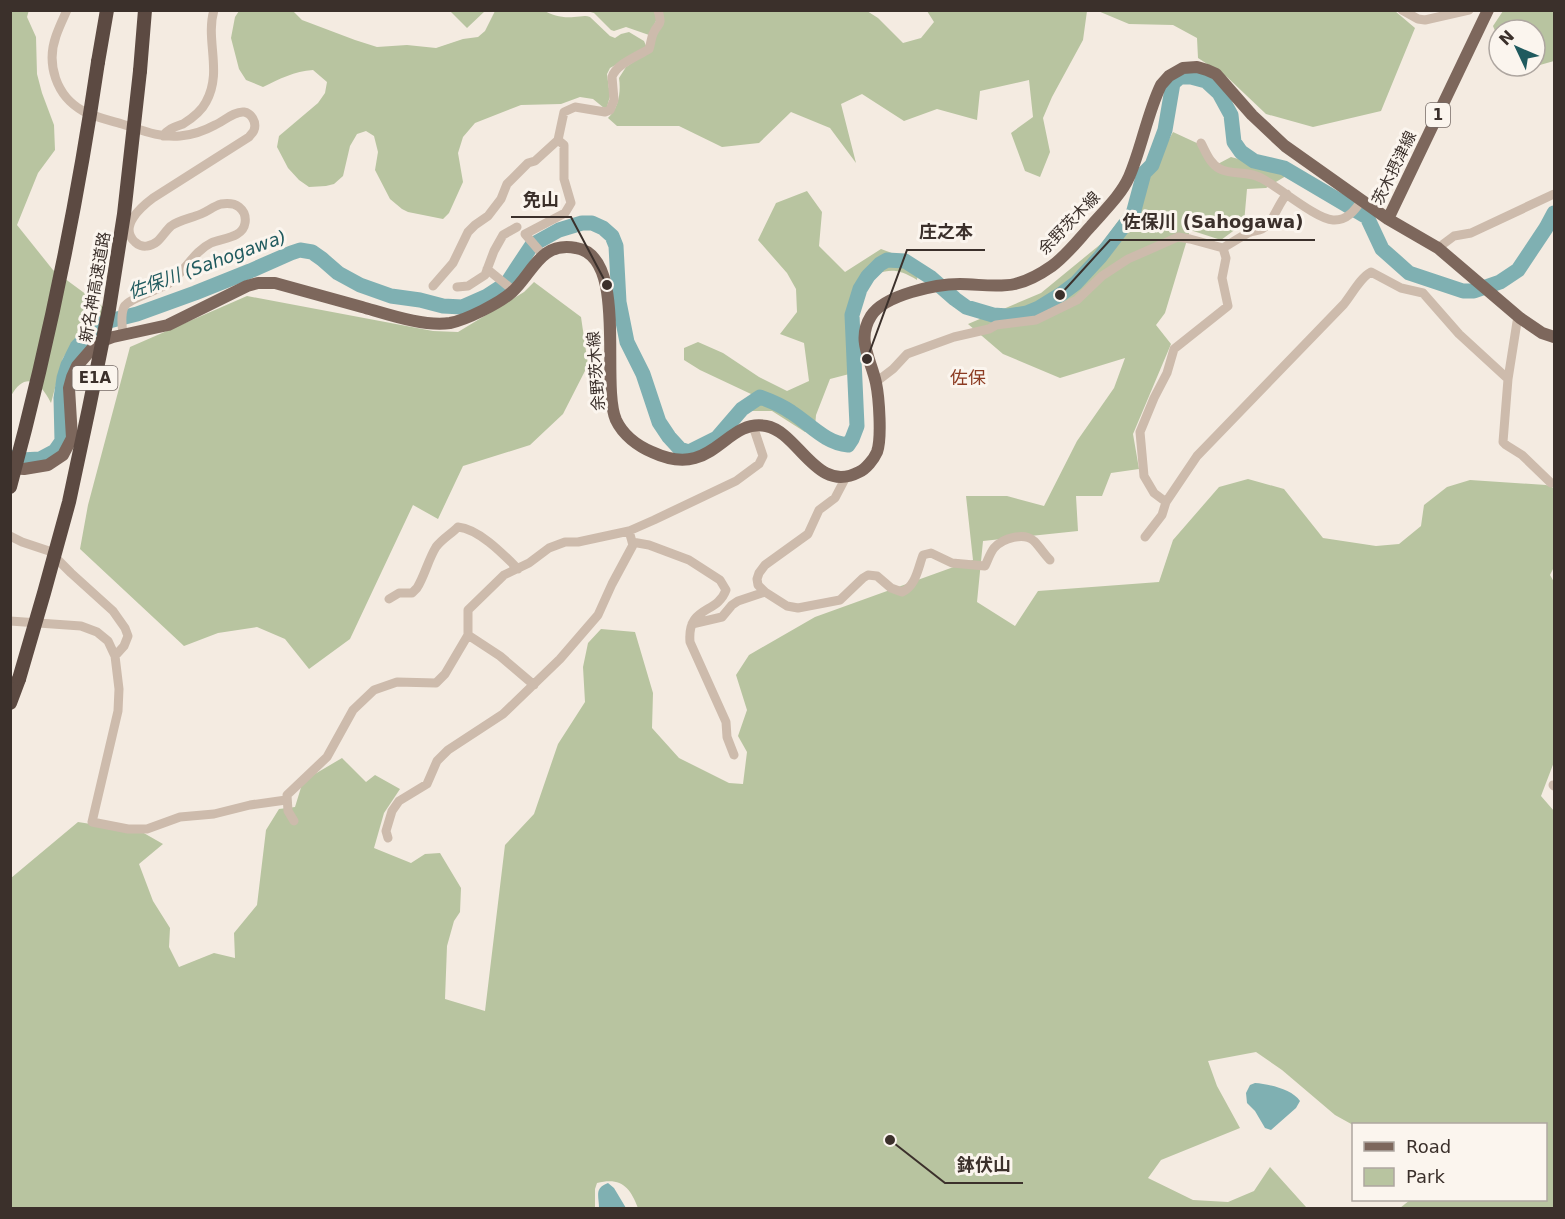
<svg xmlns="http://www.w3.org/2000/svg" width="1565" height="1219" font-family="'DejaVu Sans','Noto Sans JP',sans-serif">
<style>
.green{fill:#b8c4a0}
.water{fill:#7fb0b2}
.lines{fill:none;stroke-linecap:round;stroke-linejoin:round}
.river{stroke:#7fb0b2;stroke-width:15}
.minor{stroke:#cdbbac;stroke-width:9}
.major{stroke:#7d675c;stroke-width:12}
.highway{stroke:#5c4a42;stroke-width:14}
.highway-bridge{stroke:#5c4a42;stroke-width:14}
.labels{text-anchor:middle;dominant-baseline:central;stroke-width:6;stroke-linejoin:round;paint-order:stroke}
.shield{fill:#fbf5ee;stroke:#756b66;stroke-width:1.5}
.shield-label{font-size:15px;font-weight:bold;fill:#3b302b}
.street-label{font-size:16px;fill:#3b302b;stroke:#fbf5ee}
.water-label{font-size:18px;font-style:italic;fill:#1f5a5e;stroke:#fbf5ee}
.neighbourhood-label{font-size:18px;fill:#8c3b22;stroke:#fbf5ee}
.leader{fill:none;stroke:#3b302b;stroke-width:2}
.callout-dot{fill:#3b302b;stroke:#fbf5ee;stroke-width:2}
.callout-label{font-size:18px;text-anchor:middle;font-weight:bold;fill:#3b302b;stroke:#fbf5ee;stroke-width:6;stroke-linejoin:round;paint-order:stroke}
</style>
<rect width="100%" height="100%" fill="#f4ebe1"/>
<path class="green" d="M29 10 27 17 36 37 37 74 42 93 54 125 55 150 38 173 17 225 53 270 102 306 113 312 114 318 92 324 75 340 63 358 51 403C41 382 25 370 11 396L10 11Z
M543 10C553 16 563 18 574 17 580 17 585 15 590 17L610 36 615 38 621 34 629 32 644 41 647 48 610 68 607 74 610 96 607 107 604 108 593 99 580 97 561 104 521 105 475 123 463 137 458 153 463 182 449 213 443 219 408 212 402 209 390 199 375 170 378 152 374 136 366 131 357 134 350 146 343 176 334 184 326 186 309 187 299 180 288 168 277 147 279 136 318 103 325 93 327 82 313 70C294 71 280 79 263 87L246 80 239 69 231 38 235 17 239 11H293L302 20 355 40 377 47 407 45 436 48 463 39 478 37 485 31 495 11Z
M450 11H485L467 28Z
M587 11H654L657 19 649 35 626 27 614 31 611 30 594 13Z
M660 11H867L878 18 903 43 921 38 934 22 927 11H1087L1083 40 1052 97 1043 118 1050 152 1040 177 1025 171 1011 133 1033 117 1029 80 980 91 977 120 937 109 904 121 862 94 841 104 856 163 830 128 791 112 759 143 722 147 679 126H617L608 118C619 108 621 91 619 78L626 67 651 50Z
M1098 11H1395L1415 28 1381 111 1313 127 1266 114 1227 77 1198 58 1197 38 1173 25 1129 24Z
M1503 11H1554V61L1512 73 1509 66H1535V30H1499V41L1493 26Z
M1173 132 1199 144 1214 166 1231 157 1291 173 1266 188 1247 189 1244 223 1221 240 1190 230 1165 313 1156 325 1171 344 1133 434 1139 469 1111 473 1102 496H1076L1078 531 983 541 977 602 1015 626 1038 591 1159 582 1173 540 1219 487 1248 479 1284 489 1323 538 1376 546 1399 544 1421 526 1424 505 1447 487 1470 480 1546 485 1554 488V567L1550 575 1554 582V762L1541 796 1554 811V1208H1400L1410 1200H1546V1124L1353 1125 1335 1115 1282 1070 1256 1052 1208 1061 1217 1086 1240 1128 1161 1160 1148 1178 1193 1200 1228 1202 1254 1191 1270 1167 1306 1207 1312 1208H638C630 1187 621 1177 597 1183L595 1189V1208H11V878L78 822 142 832 163 844 139 864 153 901 170 928 169 947 179 967 214 953 235 958 234 933 257 905 266 830 279 809 295 807 303 781 342 758 366 782 375 775 400 789 384 813 374 848 411 863 425 854 440 853 461 888 460 912 454 921 447 946 445 999 485 1011 505 845 534 814 558 744 585 702 583 667 588 643 601 629 635 632 653 693 652 728 679 758 729 783 743 784 747 752 738 736 747 710 736 675 749 655 815 617 973 560 966 496H1007L1044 506 1077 441 1114 388 1125 358 1060 378 1003 354 968 324 1041 293 1102 243 1142 189Z
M807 191 822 212 819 246 845 272 881 249 919 263 917 280C892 265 886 271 860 280L853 330 857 372 830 379 816 415 815 427 805 432 772 411H749L751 394 700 370 684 360V348L698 342 723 353 759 377 787 391 809 381 804 343 780 334 797 312 796 289 787 273 758 240 776 203Z
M534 282 581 317 588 365 563 414 530 445 463 466 438 519 413 505 350 639 309 669 285 639 257 627 218 633 184 646 80 549 88 505 130 347 247 296 433 331 458 332 524 292Z"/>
<path class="water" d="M1255 1083C1269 1084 1292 1089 1300 1101L1296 1108 1271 1130 1265 1128 1255 1111 1247 1103 1246 1093 1250 1085Z
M608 1183 614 1188 626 1208H599C599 1196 594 1188 608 1183Z"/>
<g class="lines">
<path class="river" d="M10 457 21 460 40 459 55 451 62 441 61 398 64 378 68 365 77 347 97 326 105 322 137 314 195 293 250 271 291 253 300 250 312 252 322 259 338 273 360 285 391 296 420 300 443 306 462 307 487 296 507 283 532 245 559 230 582 223H592L603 228 612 236 616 246 619 302 627 342 643 374 659 422 669 437 680 449 689 452 717 438 742 409 760 397C771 401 781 405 791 412 810 424 825 443 848 445L852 439 857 426 852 315 860 289 868 276 880 264 887 260 905 261 930 277 955 299 966 307 993 315 1008 316 1027 313 1039 308 1060 295 1076 283 1100 257 1133 214 1144 173 1152 165 1165 130 1173 83 1180 77H1191L1206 81 1219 93 1231 115 1234 142 1241 152 1254 161 1284 168 1367 217 1382 249 1409 273 1463 291H1474L1500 282 1518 270 1546 228 1554 213"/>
<path class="minor" d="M67 10C63 19 59 27 56 36 46 64 56 96 83 111 94 117 109 120 122 124 141 130 160 138 180 136 192 135 204 131 215 125 223 122 234 111 244 112 251 113 257 122 254 130 254 132 250 135 249 137L153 198C141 207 118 227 135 242 138 245 143 247 147 246 159 245 163 233 171 226 179 220 192 218 201 214 208 211 214 206 221 204 228 203 234 203 239 207 244 211 246 217 245 223 243 238 222 238 211 243 194 251 184 273 168 284 158 290 128 299 124 307 121 314 122 327 123 334
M1402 10 1418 19 1425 20 1469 10
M163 136C169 128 175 127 183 124 191 119 202 110 206 102 223 72 205 40 214 10
M1201 143C1206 152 1210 164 1220 169 1232 175 1249 171 1261 178 1279 187 1316 219 1333 220 1347 221 1355 210 1362 200
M1223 248C1231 243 1239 238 1248 233 1256 229 1261 233 1269 223 1276 214 1279 203 1287 194
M1438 248 1454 236 1471 233 1554 194
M543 255 525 234 565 213 571 203 564 179V145L558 140 564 112 575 107 605 112 610 110 614 100 612 77C616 64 638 56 649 49 651 44 651 38 653 34 658 21 663 29 658 10
M487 269 514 291
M433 286 453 263 468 232 475 225 488 216 501 199 507 184 528 163 535 161 558 140
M457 287 468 286 485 275 494 251 503 235 517 227
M1520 318 1517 322 1508 379 1503 442 1506 445 1522 455 1551 483
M876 382 893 369 907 354 954 337 989 329 996 325 1036 320 1077 300 1102 276 1128 259 1178 237 1190 239 1223 248 1226 258 1222 278 1228 306 1174 349 1167 373 1154 398 1140 432 1144 476 1154 493 1166 502
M846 477 835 498 819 510 808 534 765 565 759 573 757 579 758 585 765 592 787 606 798 608 840 600 863 578 868 575 877 576 891 588 902 592C916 586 918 568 923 555L931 553 952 563 985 566C988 560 990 553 994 548 1003 538 1024 532 1034 541 1040 547 1044 554 1050 560
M10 536 22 542 49 551 71 573 113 611 125 628 128 636 124 646 115 656
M1145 537 1162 515 1166 502 1197 456 1344 304C1352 294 1361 277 1371 272L1401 288 1423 293 1459 334 1508 379
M632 542 649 545 689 560 720 580 726 590C717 615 687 605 690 642L726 722 727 737 734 755
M389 599 399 593H412L417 588C425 575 428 560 436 547 442 539 451 534 458 527 479 529 503 554 518 569
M10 621 81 626 97 632 108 641 115 656 119 689 118 711 92 822 128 829H147L180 817 214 814 250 805 286 800
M692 624 722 617 732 605 738 601 765 592
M468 635 500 656 534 685
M1553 785 1554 786
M294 821 288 811 287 795 327 757 353 710 374 690 397 682 436 683 445 674 468 635V610L504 575 529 563 549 548 565 542H578L629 531 654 520 736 481 759 464 763 456 753 426
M388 838 386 831 392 811 399 801 427 784 437 761 448 750 503 714 560 659 598 615 612 584 633 545 629 531"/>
<path class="major" d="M1388 219 1488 10
M10 468 24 469 48 465 63 455 72 438 69 388 72 377 77 366 97 343 113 337 168 325 247 286 258 283H275C304 291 333 299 362 307 387 314 424 327 450 323 466 320 500 303 512 292 533 273 540 241 576 248 629 256 600 383 616 420 623 435 638 446 652 452 714 481 724 418 766 426 799 432 816 495 859 472 866 469 874 459 877 452 882 439 879 397 876 383 871 359 856 340 871 316 884 295 936 284 960 284 978 284 997 288 1015 284 1028 281 1042 273 1052 266 1067 255 1079 239 1091 226 1104 211 1121 195 1129 177 1142 147 1147 114 1161 85L1169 76 1183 68 1197 67 1207 70 1216 74 1252 115 1285 146 1388 219 1438 248 1520 318 1542 333 1554 337"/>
<path class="highway" d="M98 62 107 10
M140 71 145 10
M10 703 19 679"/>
<path class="highway-bridge" d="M10 487C48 347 77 205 98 62
M19 679 44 593 69 502 89 408 109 309 124 214 140 71"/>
</g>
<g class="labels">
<g class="shield">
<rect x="1426" y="103" width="24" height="24" rx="4.5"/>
<rect x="72.5" y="366" width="45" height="24" rx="4.5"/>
</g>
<g class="shield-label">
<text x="1438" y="115">1</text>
<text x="95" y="378">E1A</text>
</g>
<g class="street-label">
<text transform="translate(1394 168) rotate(-64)">茨木摂津線</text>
<text transform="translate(1069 223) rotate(-46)">余野茨木線</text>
<text transform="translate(95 287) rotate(-80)">新名神高速道路</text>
<text transform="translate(596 371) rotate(-94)">余野茨木線</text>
</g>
<g class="water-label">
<text transform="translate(207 264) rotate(-20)">佐保川 (Sahogawa)</text>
</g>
<g class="neighbourhood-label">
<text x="968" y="377">佐保</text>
</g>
</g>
<path class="leader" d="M607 285L571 217H511M1060 295L1110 240H1315M867 359L907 250H985M890 1140L945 1183H1023"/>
<g class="callout-dot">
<circle cx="607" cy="285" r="6"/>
<circle cx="1060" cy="295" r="6"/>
<circle cx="867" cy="359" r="6"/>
<circle cx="890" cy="1140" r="6"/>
</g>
<g class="callout-label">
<text x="541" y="206">免山</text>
<text x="1213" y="228">佐保川 (Sahogawa)</text>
<text x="946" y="238">庄之本</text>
<text x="984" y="1171">鉢伏山</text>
</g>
<rect width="1565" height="1219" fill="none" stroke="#3b302b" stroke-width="24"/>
<rect x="1352" y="1123" width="195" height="78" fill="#fbf5ee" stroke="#aea6a0" stroke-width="1.5"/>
<rect x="1364" y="1142" width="30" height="9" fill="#7d675c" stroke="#aea6a0" stroke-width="1.5"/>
<text x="1406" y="1153" font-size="18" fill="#3b302b">Road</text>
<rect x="1364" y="1168" width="30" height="18" fill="#b8c4a0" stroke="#aea6a0" stroke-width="1.5"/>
<text x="1406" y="1183" font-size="18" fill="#3b302b">Park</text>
<g transform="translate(1517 48) rotate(314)"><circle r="28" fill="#fbf5ee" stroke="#aea6a0" stroke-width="1.5"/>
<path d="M0-4.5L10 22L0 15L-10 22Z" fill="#1f5a5e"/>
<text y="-9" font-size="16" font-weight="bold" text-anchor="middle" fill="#3b302b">N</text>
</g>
</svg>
